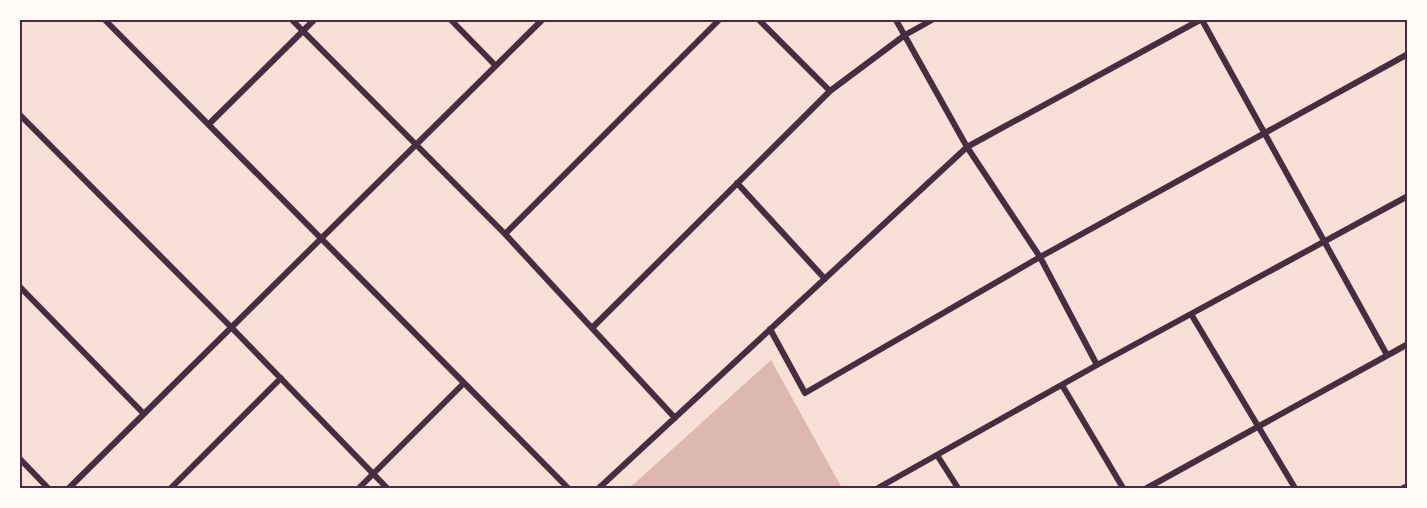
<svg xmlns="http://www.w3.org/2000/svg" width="1427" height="508" font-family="Barlow,sans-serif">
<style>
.water{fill:#dcb8b0}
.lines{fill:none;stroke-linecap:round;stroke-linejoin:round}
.minor{stroke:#4a2c40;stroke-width:6}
.neatline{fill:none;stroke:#4a2c40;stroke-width:2}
</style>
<rect width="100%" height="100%" fill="#f7e1d7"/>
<path class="water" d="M771 360 842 488H628L635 483Z"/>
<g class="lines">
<path class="minor" d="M105 20 568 488
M292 20 505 234 675 418
M451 20 495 65
M759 20 830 91
M896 20 967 147 1040 257 1097 365
M1202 20 1387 355
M20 115 231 327 387 488
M209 124 314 20
M737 183 825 279
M505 234 719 20
M20 287 144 414
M1191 314 1295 488
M592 328 830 91 905 35 932 20
M770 329 805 393 1040 257 1408 54
M1062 385 1123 488
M937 455 958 488
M20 459 48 488
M69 488 542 20
M171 488 281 378
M359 488 464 383
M599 488 967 147 1200 20
M878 488 1097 365 1408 196
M1147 488 1408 344
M1403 488 1408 486"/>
</g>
<rect width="1427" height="508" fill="none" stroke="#fffaf5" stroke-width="42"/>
<rect x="21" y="21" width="1385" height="466" class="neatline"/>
</svg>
